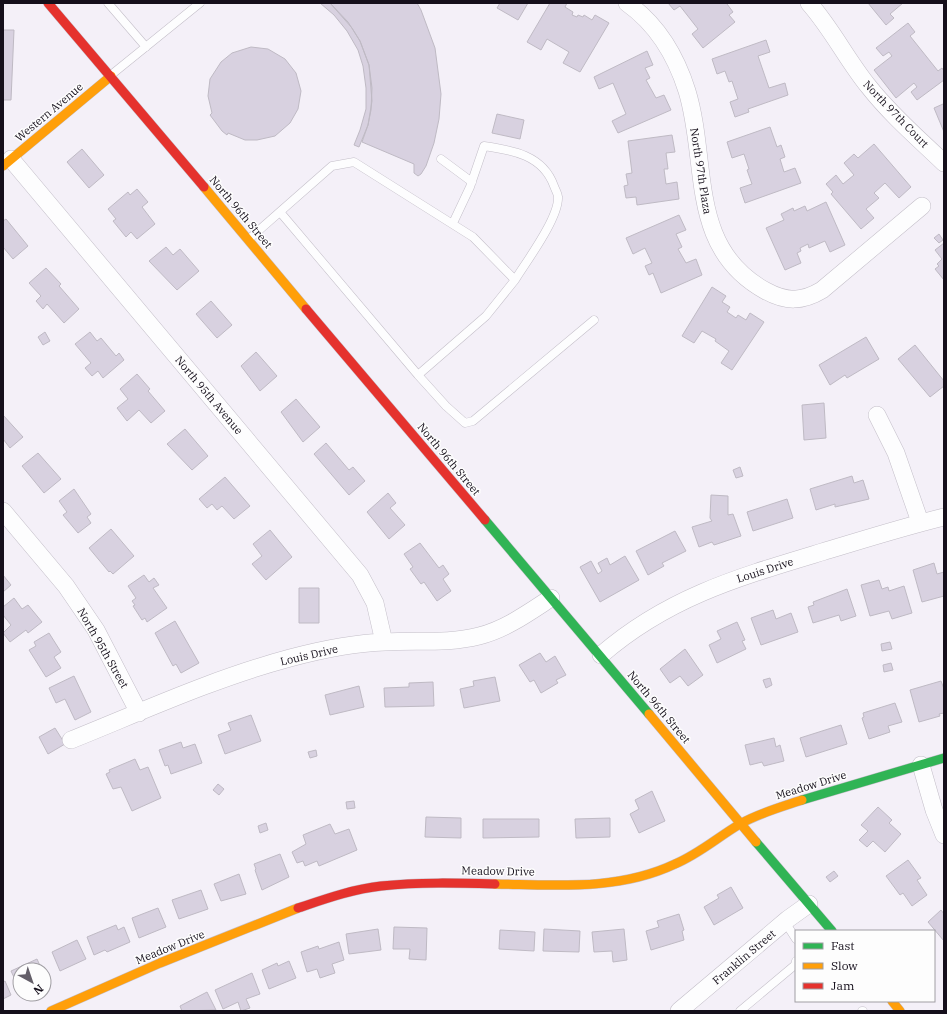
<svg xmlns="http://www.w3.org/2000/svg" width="947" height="1014" font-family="'IBM Plex Serif',serif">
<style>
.building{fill:#d8d1e0;stroke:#bfbac4}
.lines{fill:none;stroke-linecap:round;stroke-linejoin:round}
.lane-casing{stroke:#c3bec8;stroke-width:9}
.street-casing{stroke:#c3bec8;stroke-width:18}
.fast-casing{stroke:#c3bec8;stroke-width:10}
.slow-casing{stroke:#c3bec8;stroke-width:10}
.jam-casing{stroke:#c3bec8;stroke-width:10}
.lane{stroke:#fdfdfe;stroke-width:8}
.street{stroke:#fdfdfe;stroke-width:17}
.fast{stroke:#30b455;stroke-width:9}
.slow{stroke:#ff9f0a;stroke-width:9}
.jam{stroke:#e5322d;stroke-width:9}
.labels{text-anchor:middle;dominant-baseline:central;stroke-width:3;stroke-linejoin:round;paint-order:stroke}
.street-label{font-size:11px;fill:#150f1b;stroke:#fdfdfd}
</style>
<rect width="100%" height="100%" fill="#f4f0f8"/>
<path class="building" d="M320 3H330L348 22 360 41 369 65 372 88 371 110 368 125 359 147 354 145 360 130 366 109V88L363 66 358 50 347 31 334 15Z
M330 3H417L421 10 435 48 441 94 439 119 434 143 426 166 421 174 418 176 414 173V164L362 142 368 125 372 101 369 65 360 41 352 28Z
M500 3H528L518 20 497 8Z
M550 3H567L565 7 573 12 572 15 577 17 578 15 583 17 584 15 592 20 595 15 609 23 580 72 563 63 569 52 547 39 541 50 527 42Z
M668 3H728L727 4 733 12 729 15 735 22 703 48 692 34 698 29 680 6 674 10Z
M868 3H903L890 14 894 18 886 25Z
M908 23 915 32 910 36 938 71 942 68 944 71V80L917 100 911 92 917 87 914 83 896 98 874 70 892 56 889 52 883 56 876 48Z
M3 30H14L11 100H3Z
M766 40 770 52 758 56 769 88 785 83 788 95 748 109 749 112 735 117 730 102 738 99 732 81 729 82 725 71 717 74 712 59Z
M251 47 268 49 285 59 296 73 301 91 298 109 290 123 275 136 257 140H245L228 133 227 135 222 131 210 115 212 113 208 96 210 79 221 62 232 53Z
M647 51 653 65 645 68 650 78 646 80 656 98 664 95 671 110 618 133 612 121 626 114 613 83 599 89 594 77Z
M943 104 944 106V132L934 108Z
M497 114 524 120 520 139 492 133Z
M770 127 777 147 781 145 785 157 780 159 784 172 795 168 801 183 745 203 740 188 752 184 747 170 749 169 744 154 732 158 727 142Z
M672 135 675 152 666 153 668 169H664L666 184 677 182 679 199 637 205 636 197 626 198 624 186 628 185 626 174 632 173 628 141Z
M874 144 911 187 899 198 885 183 874 193 879 198 866 209 874 218 861 229 831 194 833 192 826 184 836 175 843 184 854 175 844 163 854 154 858 158Z
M82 149 104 175 89 188 67 162Z
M137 189 148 202 142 207 155 224 137 239 131 232 126 237 113 221 116 219 108 209 128 192 130 195Z
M826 202 845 245 830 252 825 241 809 248 808 244 800 248 801 251 797 253 801 263 785 270 766 228 784 220 781 214 793 208 794 211 805 206 807 211Z
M679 215 686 230 676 234 682 247 678 249 686 263 696 259 702 275 661 293 653 273 649 275 645 266 652 263 645 248 633 254 626 238Z
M6 219 28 246 13 259 3 247V221Z
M939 234 943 240 939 243 934 238Z
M944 243V280L935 269 939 266 937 264 942 259 935 250Z
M166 247 173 255 180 249 199 271 177 290 149 261Z
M46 268 61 284 59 286 79 309 64 323 47 304 43 309 36 301 41 296 29 283Z
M712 287 726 296 722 302 730 307 727 312 736 318 738 315 746 320 750 313 764 322 732 370 721 363 729 351 715 341 716 339 702 331 694 343 682 336Z
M211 301 232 325 217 338 196 314Z
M45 332 50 341 43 345 38 337Z
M90 332 97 341 101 338 116 356 119 353 124 360 103 378 98 371 92 376 85 368 91 363 75 344Z
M866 337 879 359 847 378 845 375 830 385 819 365Z
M915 345 944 381V386L930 397 898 359Z
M256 352 277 376 260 391 241 366Z
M137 374 150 389 148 391 165 411 151 423 139 410 127 421 117 408 128 399 120 389Z
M296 399 320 427 303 442 281 412Z
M824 403 826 438 804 440 802 405Z
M3 415 23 437 10 448 3 439Z
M185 429 208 456 192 470 167 444Z
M326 443 349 470 353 467 365 481 349 495 314 454Z
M38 453 61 479 44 493 22 466Z
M740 467 743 476 736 478 733 470Z
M852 476 854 483 863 480 869 499 835 507V504L816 510 810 489Z
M225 477 250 506 234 519 222 506 217 510 212 504 207 508 199 499Z
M74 489 91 514 87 517 91 523 78 533 63 515 67 512 59 501Z
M388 493 396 503 390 508 405 525 389 539 367 512Z
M711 495 728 496V515L733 514 741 536 714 545 712 542 699 547 692 527 712 521 710 518Z
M787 499 793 518 753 531 747 512Z
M111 529 134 556 113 574 110 571 109 572 89 548Z
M270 530 292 557 266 580 252 564 262 556 253 544Z
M675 531 686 551 662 563 664 566 648 575 636 551Z
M420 543 439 568 443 565 449 574 443 579 451 591 437 601 424 582 421 584 410 569 413 567 404 554Z
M625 556 639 580 600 602 580 567 591 561 598 574 602 571 598 563 607 558 610 565Z
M934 563 937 574 944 572V596L922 602 913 570Z
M3 575 11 585 3 592Z
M144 575 149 582 154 578 159 585 153 588 167 608 147 622 145 618 142 620 133 606 135 605 132 601 136 598 128 586Z
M879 580 882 589 888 587 889 591 904 586 912 613 892 619 889 611 870 616 861 585Z
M299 588H319V623H299Z
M847 589 856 616 841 621 839 615 813 623 808 607 814 605 813 602Z
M14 598 22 609 28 605 42 622 28 633 26 630 10 642 3 633 11 625 3 615V607Z
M773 610 776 619 791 613 798 632 761 645 751 618Z
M175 621 199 663 181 673 176 664 173 666 155 633Z
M737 622 745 640 742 641 746 649 717 663 709 645 721 639 717 631Z
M49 633 61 652 54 657 61 668 46 677 29 650 36 646 34 642Z
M890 642 892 649 882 651 881 644Z
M685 649 703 675 688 686 680 676 670 683 660 669Z
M540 653 546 662 555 656 566 675 556 680 558 683 541 693 534 680 530 682 519 665Z
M891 663 893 670 884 672 883 665Z
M74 676 91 712 75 720 65 699 56 703 49 688Z
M495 677 500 701 464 708 460 689 474 686 473 681Z
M770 678 772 685 766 688 763 680Z
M941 681 944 689V713L939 714 940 716 919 722 910 690Z
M433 682 434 706 385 707 384 688 409 687V683Z
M359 686 364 707 330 715 325 695Z
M895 703 902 722 888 726 890 732 869 739 862 718 864 717 863 713Z
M251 715 261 741 225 754 218 735 231 730 228 723Z
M841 725 847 744 806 757 800 738Z
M55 728 65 744 48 754 39 737Z
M774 738 776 747 780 745 784 761 764 766 762 762 750 765 745 745Z
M181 742 183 748 195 744 202 763 171 774 168 765 165 766 159 750Z
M316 750 317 756 310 758 308 752Z
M135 759 140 770 148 767 161 798 132 811 121 787 113 789 106 774 110 772 109 770Z
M218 784 224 789 219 795 213 790Z
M652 791 665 821 639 833 630 814 639 809 635 800Z
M354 801 355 808 347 809 346 802Z
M878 807 892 820 889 823 901 834 885 852 873 841 867 847 859 840 868 831 861 825Z
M426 817 461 818V838L425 837Z
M610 818V837L576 838 575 819Z
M483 819H539V837L483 838Z
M266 823 268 830 260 833 258 826Z
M330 824 335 834 349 829 357 850 319 866 317 861 305 866 303 861 297 863 292 852 306 844 303 835Z
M280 854 289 877 262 890 255 870 256 869 254 864Z
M908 860 921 878 917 880 927 895 912 906 903 893 900 895 886 876Z
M834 871 838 876 830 882 826 877Z
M239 874 246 894 221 901 214 884Z
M731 887 743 908 714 925 704 907 719 898 717 895Z
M201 890 208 909 179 919 172 900Z
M158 908 166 927 139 938 132 918Z
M941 910 944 914V941L928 922Z
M679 914 684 930 682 931 684 940 651 950 646 931 659 927 657 921Z
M116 925 118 930 124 927 130 942 107 952 105 950 94 955 87 937Z
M394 927 427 928 426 960 409 959 410 949H393Z
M378 929 381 950 349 954 346 934Z
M544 929 580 931 579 952 543 951Z
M624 929 627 960 613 962 612 951 594 952 592 932Z
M500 930 535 932 534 951 499 949Z
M77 940 86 959 60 971 52 952Z
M339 942 344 960 332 964 335 973 320 978 317 969 307 972 301 952 318 946 319 949Z
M37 959 42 970H20V990L11 971Z
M289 961 296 978 269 989 262 970 277 963 278 966Z
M252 973 260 994 246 999 250 1008 241 1011 238 1002 223 1009 215 990Z
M5 981 11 995 3 999V982Z
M207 992 216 1010 182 1011 180 1006Z"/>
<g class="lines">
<g class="lane-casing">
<path id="lane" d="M108 3 146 47
M111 75 200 3
M441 159 472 182
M453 223 470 187 484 146C512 150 543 155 554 186 555 189 558 194 558 197 559 218 526 262 515 280
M249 239 332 166 354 162 473 237 515 280 486 316 418 375 280 212
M418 375 446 406 465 423 473 421 594 320
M785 922 796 939
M740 1011 795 965 796 961
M862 1011H863"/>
</g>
<g class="street-casing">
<path id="street" d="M627 3C658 25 676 56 687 91 709 163 687 248 766 291 786 302 802 302 822 290L922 206
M809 3C832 29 847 60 869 87 891 115 919 139 944 163
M11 159 360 575 375 603 384 642
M877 415 896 453 920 522
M3 511 66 586 96 630 139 713
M601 655C668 597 739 577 822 552 862 540 903 527 944 517
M71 740C143 711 215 678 290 658 320 650 354 643 385 642 416 640 448 644 479 636 506 629 528 613 551 598
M921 765 934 810 944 835
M679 1011 788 919 809 904"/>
</g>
<g class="fast-casing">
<path id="fast" d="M485 520 649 714
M802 800 944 758
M756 842 832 931"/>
</g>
<g class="slow-casing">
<path id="slow" d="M3 166 111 76
M204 187 306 309
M649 714 756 842
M495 884C556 885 618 891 675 864 699 854 718 837 740 824 759 813 781 807 802 800
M892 1001 900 1011
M51 1011 160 963 298 908"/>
</g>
<g class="jam-casing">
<path id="jam" d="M48 3 204 187
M306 309 485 520
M298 908C325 899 353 889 381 886 419 882 457 883 495 884"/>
</g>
<use href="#lane" class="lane"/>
<use href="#street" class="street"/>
<use href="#fast" class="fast"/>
<use href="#slow" class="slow"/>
<use href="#jam" class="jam"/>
</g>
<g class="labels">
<g class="street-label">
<text transform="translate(49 112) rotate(-40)">Western Avenue</text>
<text transform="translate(896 114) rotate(46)">North 97th Court</text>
<text transform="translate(701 171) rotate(81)">North 97th Plaza</text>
<text transform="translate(241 212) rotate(50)">North 96th Street</text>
<text transform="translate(209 395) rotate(50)">North 95th Avenue</text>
<text transform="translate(449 459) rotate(50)">North 96th Street</text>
<text transform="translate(765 570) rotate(-18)">Louis Drive</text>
<text transform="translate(103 648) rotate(60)">North 95th Street</text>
<text transform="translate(309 655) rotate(-13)">Louis Drive</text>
<text transform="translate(659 707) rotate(50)">North 96th Street</text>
<text transform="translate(811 785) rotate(-17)">Meadow Drive</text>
<text transform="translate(498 871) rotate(1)">Meadow Drive</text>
<text transform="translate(170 947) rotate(-22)">Meadow Drive</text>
<text transform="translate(744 957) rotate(-40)">Franklin Street</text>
</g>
</g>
<rect width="947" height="1014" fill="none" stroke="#150f1b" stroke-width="8"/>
<rect x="795" y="930" width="140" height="72" fill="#fdfdfd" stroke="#a09ea3"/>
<rect x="803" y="943" width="20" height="6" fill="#30b455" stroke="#a09ea3"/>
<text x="831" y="950" font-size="12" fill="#150f1b">Fast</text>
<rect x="803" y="963" width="20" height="6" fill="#ff9f0a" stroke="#a09ea3"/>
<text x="831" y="970" font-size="12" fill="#150f1b">Slow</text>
<rect x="803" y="983" width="20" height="6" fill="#e5322d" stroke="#a09ea3"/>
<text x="831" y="990" font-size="12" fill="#150f1b">Jam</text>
<g transform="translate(32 982) rotate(140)"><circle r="19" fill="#fdfdfd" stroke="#a09ea3"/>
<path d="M0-3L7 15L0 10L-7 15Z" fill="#635e68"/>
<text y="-6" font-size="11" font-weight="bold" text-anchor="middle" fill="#150f1b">N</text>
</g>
</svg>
